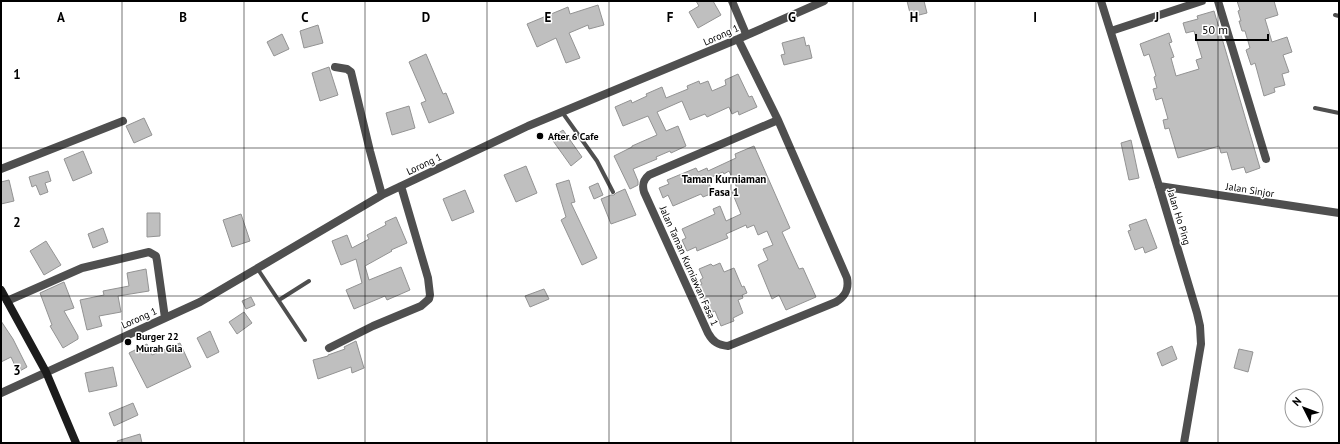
<svg xmlns="http://www.w3.org/2000/svg" width="1340" height="444" font-family="'PT Sans',sans-serif">
<style>
.building{fill:#bfbfbf;stroke:#939393}
.lines{fill:none;stroke-linecap:round;stroke-linejoin:round}
.service{stroke:#4f4f4f;stroke-width:4}
.minor{stroke:#4f4f4f;stroke-width:8}
.tertiary{stroke:#4f4f4f;stroke-width:8}
.secondary{stroke:#1c1c1c;stroke-width:8}
.grid{fill:none;stroke:#000;stroke-width:1;stroke-opacity:0.55}
.poi-dot{fill:#000;stroke:#fff;stroke-width:1.5}
.labels{text-anchor:middle;dominant-baseline:central;stroke-width:3;stroke-linejoin:round;paint-order:stroke}
.street-label{font-size:10px;fill:#000;stroke:#fff}
.poi-label{font-size:10px;font-weight:bold;fill:#000;stroke:#fff;text-anchor:start}
.neighbourhood-label{font-size:11px;font-weight:bold;fill:#000;stroke:#fff}
.grid-label{font-size:13px;text-anchor:middle;font-weight:bold;fill:#000;stroke:#fff;stroke-width:3;stroke-linejoin:round;paint-order:stroke}
</style>
<rect width="100%" height="100%" fill="#fff"/>
<path class="building" d="M696 1H713L721 15 698 28 689 12 699 6Z
M907 1H924L927 13 911 17Z
M1237 1H1274L1278 15 1265 19 1272 42 1287 37 1292 52 1283 55 1289 72 1282 74 1285 85 1274 88 1275 92 1264 96 1255 63 1251 65 1246 50 1250 48 1245 31H1242L1239 21H1241L1238 11 1240 10Z
M598 5 604 25 589 29 588 25 569 33 580 58 566 63 556 38 537 47 527 24 568 7 570 14Z
M1214 11 1260 168 1246 173 1244 167 1232 170 1227 152 1221 153 1219 146 1178 158 1169 128 1165 129 1163 120 1168 119 1162 98 1156 100 1153 89 1157 88 1154 77 1156 76 1149 54 1144 56 1140 44 1169 33 1172 42 1169 43 1174 57 1171 58 1176 76 1199 69 1196 60 1202 58 1194 31 1186 33 1183 23 1198 19 1197 16Z
M318 25 323 43 304 48 300 31Z
M282 34 289 49 274 56 267 42Z
M804 37 806 46 809 45 812 58 784 65 781 55 785 54 782 43Z
M426 54 443 94 446 93 454 113 429 123 421 103 426 101 409 62Z
M329 67 338 95 320 101 312 73Z
M738 74 749 97 752 96 757 107 739 115 738 111 732 114 729 107 707 117 705 114 690 120 682 101 657 112 666 131 678 126 686 146 671 153 670 151 656 157 657 159 633 169 638 181V185L630 189 614 156 632 147V146L657 135 648 116 623 126 615 107 631 100 632 103 647 96 646 94 662 87 666 98 688 89 687 86 699 81 700 84 708 81 712 91 726 85 725 80Z
M409 106 415 128 392 135 386 113Z
M144 118 152 135 134 143 126 126Z
M563 130 582 157 571 166 551 138Z
M1131 140 1139 178 1129 180 1121 143Z
M754 146 790 228 782 232 799 269 803 268 816 297 786 310 779 295 772 299 758 265 768 260 763 249 773 245 767 231 758 235 754 225 747 228 746 225 726 234 728 238 697 251 696 247 687 251 682 240 686 238 682 229 715 214 713 209 720 206 726 221 741 214 732 192 738 190 729 171 724 174 723 172 707 179 713 193 703 197 701 194 673 206 668 195 663 198 659 188 669 184 667 180 696 168 698 172 707 168 708 171 736 158 735 154Z
M83 151 92 173 73 181 64 159Z
M526 166 537 193 516 202 504 175Z
M48 171 51 181 45 183 48 192 40 195 36 185 32 187 29 177Z
M9 180 14 201 1 204V182Z
M569 180 575 202 571 203 597 258 582 265 561 220 566 217 556 184Z
M598 183 603 195 594 199 589 187Z
M625 189 636 215 611 224 601 199 611 195H614L616 193Z
M465 190 474 212 452 221 443 199Z
M147 213H160V236L147 237Z
M241 214 250 241 232 247 223 220Z
M396 217 407 243 391 250 392 251 365 266 369 280 401 267 410 290 387 300 385 296 354 309 346 290 362 283 356 259 341 265 332 241 347 235 352 248 369 239 367 235 386 225 385 222Z
M1146 219 1157 248 1145 253 1143 247 1135 250 1128 231 1131 230 1129 225Z
M103 228 108 242 93 248 88 234Z
M46 241 61 265 44 275 30 251Z
M720 263 724 272 734 268 742 287 744 286 747 293 742 295 743 298 738 300 743 313 733 318 734 321 721 326 715 311 710 313 706 304 699 285 702 284 700 280 703 278 699 269 711 264 713 266Z
M146 269 149 291 118 296 121 312 99 316 102 326 87 330 80 300 104 295 103 291 129 286 127 273Z
M64 282 74 308 64 311 78 336V339L63 348 50 326 52 325 40 293Z
M544 289 549 299 530 307 525 296Z
M251 297 255 305 246 309 242 301Z
M244 312 252 323 237 334 229 322Z
M1 321 13 339 27 367 18 372 11 357 1 362Z
M210 331 219 352 207 358 197 338Z
M356 341 364 368 352 373 351 367 318 379 313 360 328 356V355L345 349 344 347Z
M180 343 191 367 147 388 129 353 147 344 152 355Z
M1172 346 1177 359 1162 366 1157 353Z
M1239 349 1253 352 1248 372 1234 368Z
M113 367 117 386 89 392 85 373Z
M133 403 138 415 114 426 109 413Z
M140 434 142 443H118L117 441Z"/>
<g class="lines">
<path class="service" d="M1335 15 1339 16
M1315 108 1339 113
M562 112 597 161 613 192
M257 268 305 340
M279 300 309 281"/>
<path class="minor" d="M732 1 746 34
M1218 1 1266 159
M1111 31 1202 1
M738 39 778 120 847 278C849 289 846 296 836 302L728 346C718 345 713 342 708 333L644 192C642 185 643 180 649 175L778 120
M335 67 347 69 351 72 370 151 382 195
M1 169 123 121
M7 301 82 268 149 252 156 256 157 261 165 318
M329 348 373 326 421 306 429 299 430 295 428 278 401 186
M1 393 200 302 382 195 528 126 738 39 824 1"/>
<path class="tertiary" d="M1101 1 1159 186 1197 313 1200 326 1201 344 1184 443
M1159 186 1339 213"/>
<path class="secondary" d="M1 290 46 372 76 443"/>
</g>
<path class="grid" d="M122 1V443M244 1V443M365 1V443M487 1V443M609 1V443M731 1V443M853 1V443M975 1V443M1096 1V443M1218 1V443M1 148H1339M1 296H1339"/>
<g class="poi-dot">
<circle cx="540" cy="136" r="4"/>
<circle cx="128" cy="342" r="4"/>
</g>
<g class="labels">
<g class="street-label">
<text transform="translate(721 35) rotate(-24)">Lorong 1</text>
<text transform="translate(424 164) rotate(-25)">Lorong 1</text>
<text transform="translate(1250 190) rotate(9)">Jalan Sinjor</text>
<text transform="translate(1179 217) rotate(73)">Jalan Ho Ping</text>
<text transform="translate(689 266) rotate(66)">Jalan Taman Kurniawan Fasa 1</text>
<text transform="translate(139 318) rotate(-24)">Lorong 1</text>
</g>
<g class="poi-label">
<text x="548" y="136">After 6 Cafe</text>
<text x="136" y="336">Burger 22<tspan x="136" dy="12">Murah Gila</tspan></text>
</g>
<g class="neighbourhood-label">
<text x="724" y="179">Taman Kurniaman<tspan x="724" dy="13">Fasa 1</tspan></text>
</g>
</g>
<g class="grid-label">
<text x="61" y="22">A</text>
<text x="183" y="22">B</text>
<text x="305" y="22">C</text>
<text x="426" y="22">D</text>
<text x="548" y="22">E</text>
<text x="670" y="22">F</text>
<text x="792" y="22">G</text>
<text x="914" y="22">H</text>
<text x="1035" y="22">I</text>
<text x="1157" y="22">J</text>
<text x="17" y="79">1</text>
<text x="17" y="227">2</text>
<text x="17" y="375">3</text>
</g>
<rect width="1340" height="444" fill="none" stroke="#000000" stroke-width="4"/>
<g transform="translate(1304 408) rotate(312)"><circle r="19" fill="#ffffff" stroke="#999999"/>
<path d="M0-3L7 15L0 10L-7 15Z" fill="#000000"/>
<text y="-6" font-size="11" font-weight="bold" text-anchor="middle" fill="#000000">N</text>
</g>
<path d="M1196 34v6h72v-6" fill="none" stroke="#000000" stroke-width="2"/>
<text x="1202" y="34" font-size="12" fill="#000000" stroke="#ffffff" stroke-width="3" paint-order="stroke">50 m</text>
</svg>
